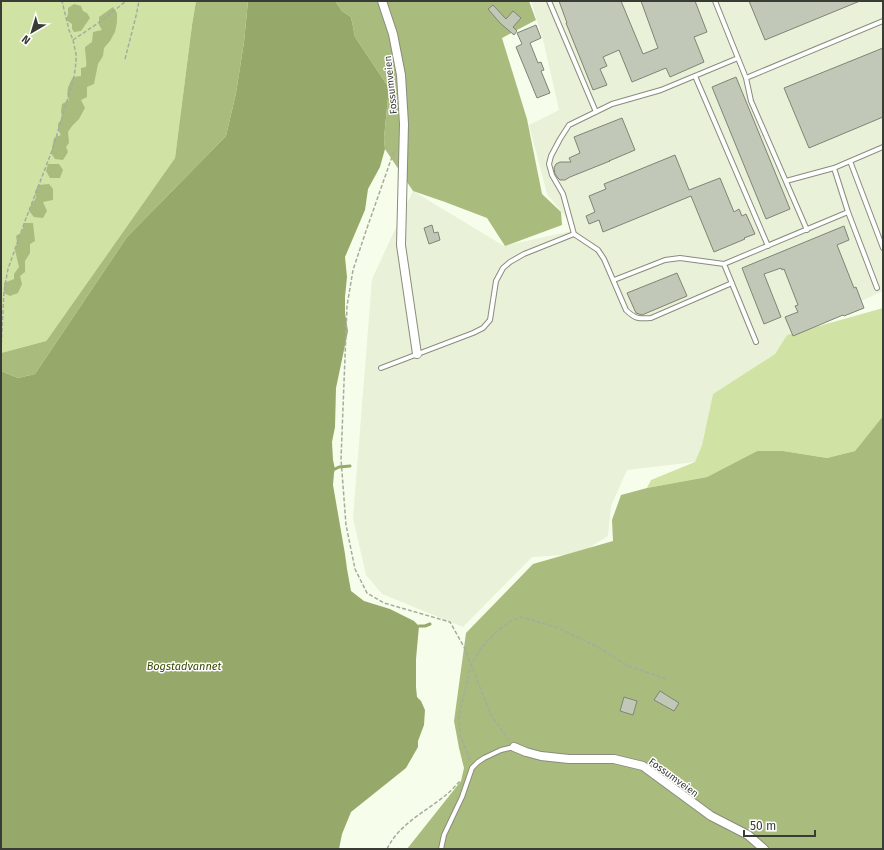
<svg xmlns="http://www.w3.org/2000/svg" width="884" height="850" font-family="'Fira Sans',sans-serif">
<rect width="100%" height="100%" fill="#f7fdeb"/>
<path fill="#e9f1d8" d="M531 1H883V291L787 335 775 354 713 394 702 445 695 462 627 470 611 506 608 536 579 554 532 557 463 627 382 594 366 575 353 518 372 279 413 191 504 246 576 230 547 194 529 125 559 110 544 44Z"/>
<path fill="#d0e3a4" d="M1 1H196L192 25 175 158 47 340 46 341 1 353Z
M883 308V416L855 451 827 458 783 451H757L707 477 647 488 651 480 695 462 702 445 713 394 775 354 787 335Z"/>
<path fill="#a9bc7d" d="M196 1H248L244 42 236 93 226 136 127 237 35 374 18 378 1 371V353L46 341 47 340 175 158 192 25Z
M335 1H529L536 20 502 38 527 119 542 194 561 212 562 225 505 246 487 218 445 202 413 191 385 149 384 138 389 88 355 37 351 17 342 11Z
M74 4 81 6 83 11 87 13 90 18 81 31 74 32 72 29V24L66 20 68 14V8Z
M113 7 117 13V22L115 32 110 41 104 48 103 56 98 64 94 84 87 87V97L81 100 85 108 79 119 72 126 68 132 69 143 66 147 68 152 63 160 55 159 51 153 54 138 61 135 58 130V124L62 118 61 111 62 104 69 100C65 91 69 85 73 77L81 76V68L86 67C87 61 85 54 85 47L92 42 93 32 102 30 99 25V17Z
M48 164H59L63 170 60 178H50L46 171Z
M49 184 53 189V200L43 202 47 211 43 218 34 217 29 211 31 205 36 198 35 192 38 185Z
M24 223H33L35 241 30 244V253L25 261V272L20 276 22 284 18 293 10 296 4 293V283L14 279V274L19 267 15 250 17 243 16 236 22 232Z
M883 416V849H407L461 781 464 768 459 748 454 721 466 633 533 564 613 541 612 520 621 495 647 488 707 477 757 451H783L827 458 855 451Z"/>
<path fill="#96a96a" d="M248 1H335L342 11 351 17 355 37 389 88 384 138 385 149 380 167 368 189 365 210 345 257 347 277 345 297V313L348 331 336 388 335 427 332 442 333 460 335 469 334 473 333 485 345 554 347 569 351 591 364 601 390 609 414 621 419 626 416 659V687L417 697 421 701 425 710 424 725 418 741V747L406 768 351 812 342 834 339 849H1V371L18 378 35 374 127 237 226 136 236 93 244 42Z"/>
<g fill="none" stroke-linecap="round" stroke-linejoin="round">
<path stroke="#96a96a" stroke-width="3" d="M335 469 339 467 350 466
M419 626H425L430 624"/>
</g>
<path fill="#c2c8b7" stroke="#7f8475" d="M559 1H621L643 54 658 48 641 1H695L707 32 694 37 704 62 670 77 666 68 632 82 619 50 603 57 607 66 600 69 607 85 593 90 566 23H567Z
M749 1H860L765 40Z
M493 5 506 19 513 11 521 18 513 27 517 31 514 35 500 23 488 9Z
M536 25 541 38 530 43 538 63 541 62 544 70 541 71 550 93 537 98 516 47 522 44 517 33Z
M883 48V117L809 148 784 88Z
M736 77 790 209 766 219 712 87Z
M622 118 635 150 609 161H610L570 177 565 180H560L558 178 555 174 554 168 556 164 560 162H571L569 158 580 153 574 137Z
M675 155 689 190 720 178 734 212 739 209 742 216 746 214 755 234 744 238 745 239 714 252 691 196 603 232 599 220 589 224 586 216 595 212 589 196 606 189 604 184Z
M432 225 434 233 438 232 440 240 429 244 424 228Z
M844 226 849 240 837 245 854 288 856 287 864 308 844 316 843 315 793 336 785 317 798 312 795 306 798 305 784 269 782 270 781 268 764 274 781 317 764 324 742 268Z
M677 273 687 296 642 315 636 313 627 293Z
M660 691 679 703 674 711 654 700Z
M624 697 637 701 633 715 620 711Z"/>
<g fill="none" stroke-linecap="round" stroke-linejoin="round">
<defs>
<path id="lane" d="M549 1 596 112
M715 1 746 78 751 101 807 230
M695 76 768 246
M746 78 883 21
M850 161 883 248
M834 168 848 212 877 288
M786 181 834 168 883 147
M724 264 756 342
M614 280 665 260 680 258 724 264 848 212
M732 283 651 318C639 319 635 319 626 310L604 259 598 250 574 234 563 194 552 175 549 164 551 156 560 139 569 125 612 104 661 90 738 58
M381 368 473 333 483 328 490 320 496 281 503 268 510 262 524 254 574 234
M441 849 444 835 462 797 472 768 478 762 484 758 501 750 514 747"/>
<path id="street" d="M382 1 393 34 401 75 404 124 401 245 417 354
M514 747 526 752 541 756 569 759H614L643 766 711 816 748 835 764 849"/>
</defs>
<use href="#lane" stroke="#888d7d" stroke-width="6"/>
<use href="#street" stroke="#888d7d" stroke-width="10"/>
<path stroke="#a7ab9e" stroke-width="1.5" stroke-dasharray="4 2" stroke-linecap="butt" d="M73 40 104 19 126 1
M125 59 136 16 139 1
M394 151 366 231 353 270 347 306 341 459 346 525 355 569 367 593 384 603 450 622 464 647 491 715 509 740
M1 350 4 291 8 269 25 221 45 169 53 148 74 77 76 62V54L73 40 69 30 62 1
M470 760 460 735 459 716 471 665 481 648 498 630 513 620 522 617 558 628 596 646 628 666 667 679
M387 849C399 824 425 812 446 795 451 791 456 785 461 780"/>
<use href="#lane" stroke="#fff" stroke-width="4"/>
<use href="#street" stroke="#fff" stroke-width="8"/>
</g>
<g text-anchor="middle" stroke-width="3" stroke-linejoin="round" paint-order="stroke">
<g font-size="10" fill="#393b35" stroke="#fff">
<text transform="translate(390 85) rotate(-96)" y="4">Fossumveien</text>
<text transform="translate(674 777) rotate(36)" y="4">Fossumveien</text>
</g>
<g font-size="11" font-style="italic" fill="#3a4900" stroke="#fff">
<text x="184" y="670">Bogstadvannet</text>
</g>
</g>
<rect width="884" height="850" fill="none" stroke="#393b35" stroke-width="4"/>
<g transform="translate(32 32) rotate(218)" stroke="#ffffff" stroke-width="3" paint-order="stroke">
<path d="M0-3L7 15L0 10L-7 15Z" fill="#393b35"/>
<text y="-6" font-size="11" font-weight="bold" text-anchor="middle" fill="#393b35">N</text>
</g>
<path d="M744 830v6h71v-6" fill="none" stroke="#393b35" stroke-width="2"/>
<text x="750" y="830" font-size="12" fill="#393b35" stroke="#ffffff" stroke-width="3" paint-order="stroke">50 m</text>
</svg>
